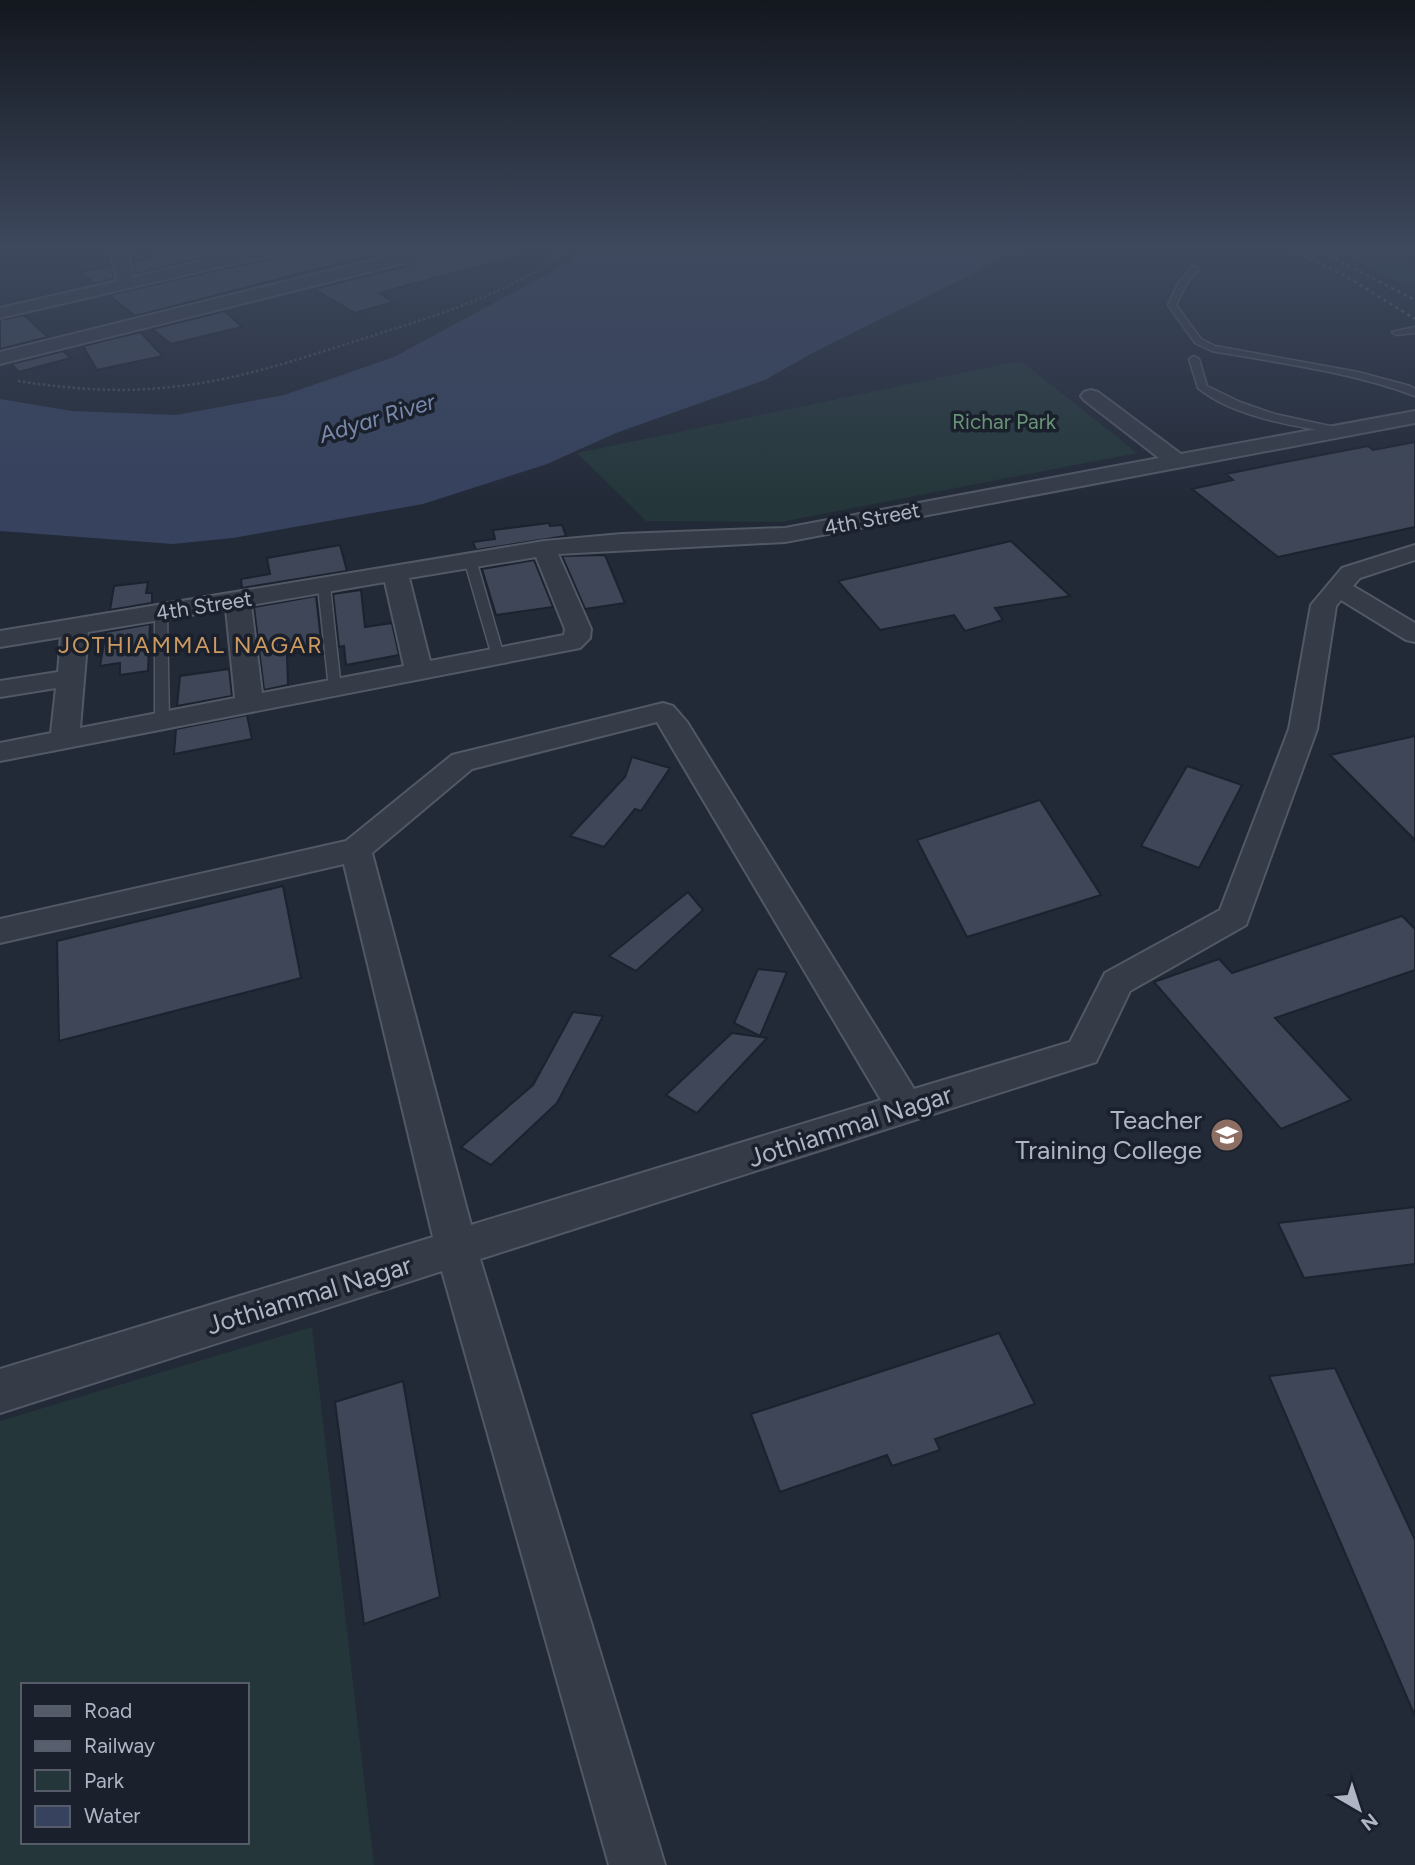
<svg xmlns="http://www.w3.org/2000/svg" width="1415" height="1865" font-family="Figtree,sans-serif">
<rect width="100%" height="100%" fill="#222937"/>
<path fill="#243639" fill-rule="evenodd" d="M1328 246H1386L1415 270V290Z
M1021 361 1137 453 781 522 646 521 577 453Z
M312 1327 374 1865H0V1421ZM23 1685H247V1842H23Z"/>
<path fill="#36425e" d="M584 246H1017L978 271 816 351 765 380 616 433 547 464 423 504 233 538 173 544 0 531V399L72 411 176 415 284 395 394 357 570 262Z"/>
<path fill="#3e4657" stroke="#1c222e" stroke-width="2" d="M149 246H254L135 274 132 262 157 257Z
M299 246H407L135 316 109 295 289 254Z
M438 246H517L518 256 379 293 393 302 355 313 314 289 410 265Z
M111 266 114 279 95 284 80 272Z
M225 311 242 327 171 344 152 329Z
M24 315 48 337 0 349V320Z
M140 332 163 356 97 370 83 346Z
M63 351 71 358 19 372 11 364Z
M1415 442V527L1278 557 1192 489 1233 480 1226 474 1285 462 1368 446 1373 450Z
M549 523 550 526 562 525 566 536 476 550 473 542 495 539 493 530Z
M1011 541 1070 596 995 608 1003 620 965 631 954 615 880 630 838 581Z
M340 545 347 571 242 588 241 579 270 574 267 558Z
M605 555 625 603 585 609 562 556Z
M534 560 553 607 496 615 482 569Z
M148 582 146 593H152V603L110 610 114 586Z
M361 590 365 627 392 623 399 655 346 665 344 646 339 647 333 594Z
M316 596 322 649 287 654 288 685 264 690 254 607Z
M150 624 148 671 120 675V663L100 666 106 632Z
M229 669 232 696 177 706 180 676Z
M247 715 252 739 174 754 176 729Z
M1415 736V840L1330 755Z
M632 757 670 768 641 811 635 809 604 847 570 836 625 777Z
M1187 766 1242 785 1199 868 1141 846Z
M1040 800 1101 895 967 937 917 840Z
M283 886 301 978 59 1041 57 941Z
M688 892 703 910 636 971 609 956Z
M1402 916 1415 929V970L1275 1018 1351 1100 1281 1129 1154 982 1219 959 1232 973Z
M758 969 787 972 760 1036 734 1023Z
M573 1012 603 1016 557 1103 491 1165 461 1147 533 1085Z
M732 1033 767 1038 697 1113 666 1095Z
M1415 1207V1264L1304 1278 1278 1223Z
M999 1333 1035 1404 935 1439 940 1450 892 1466 887 1455 780 1492 751 1414Z
M1335 1368 1415 1540V1716L1269 1376Z
M403 1381 440 1597 364 1624 335 1402Z"/>
<g fill="none" stroke-linecap="round" stroke-linejoin="round">
<defs>
<path id="lane" d="M1193 266 1200 268 1187 283 1176 305 1201 339 1215 346 1358 372 1410 386 1415 389V396C1351 372 1280 363 1212 351L1195 343 1168 305 1179 282Z
M1415 327V333L1396 335 1392 332Z
M1194 356 1199 359 1207 386 1240 402 1275 414 1348 430 1343 433C1299 428 1233 417 1198 388L1189 359Z
M471 560 477 563 504 656 502 659H494L492 656 465 563Z
M324 582 330 586 341 689 335 693 329 689 318 586Z
M161 609 167 613 169 722 162 726 155 722V613Z"/>
<path id="street" d="M110 246H126L133 277 266 246H296L288 251 0 318V308L117 281Z
M414 246H435L409 262 0 364V352L397 254Z
M1091 390 1098 392 1181 454 1415 411V423L785 542 558 554 591 629 590 638 580 648 0 761V743L51 733 56 688 0 697V681L58 672 61 637 0 647V631L544 541 622 534 785 528 1159 458 1084 400 1081 396 1084 392ZM536 557 565 629 564 635 430 661 409 578ZM385 582 404 666 262 693 251 605ZM226 609 235 698 80 728 88 632Z
M1415 545V560L1360 578 1353 586 1415 623V642L1406 640 1341 600 1336 606 1317 729 1246 925 1130 991 1096 1062 480 1259 665 1865H609L442 1271 0 1413V1369L433 1237 344 864 0 943V919L346 841 452 755 663 703 673 706 687 722 914 1089 1070 1042 1105 973 1220 910 1289 729 1311 605 1342 568ZM657 722 881 1100 471 1225 372 853 472 769Z"/>
<path id="primary" d="M1401 246H1415V256Z"/>
</defs>
<use href="#lane" stroke="#525865" stroke-width="3"/>
<use href="#street" stroke="#525865" stroke-width="4"/>
<use href="#primary" stroke="#3e4451" stroke-width="4"/>
<path stroke="#415155" stroke-width="2.5" stroke-dasharray="2.5 2.5" stroke-linecap="butt" d="M18 381C69 389 120 393 171 387 234 381 296 360 356 341 430 317 511 295 573 246"/>
<use href="#lane" fill="#353b47" fill-rule="evenodd"/>
<use href="#street" fill="#353b47" fill-rule="evenodd"/>
<use href="#primary" fill="#535a68" fill-rule="evenodd"/>
<path stroke="#575e6e" stroke-width="2.5" stroke-dasharray="3.5 3.5" stroke-linecap="butt" d="M1285 246 1349 278 1415 319
M1310 246 1415 300"/>
</g>
<linearGradient id="sky" x2="0" y2="1"><stop stop-color="#13171e"/><stop offset="0.49" stop-color="#3e495e"/><stop offset="1" stop-color="#3e495e" stop-opacity="0"/></linearGradient>
<rect width="1415" height="507" fill="url(#sky)"/>
<defs>
<symbol id="university-disc" viewBox="-11 -11 22 22"><circle r="9.5" fill="#8d6e63" stroke="#1a202c"/><path d="M0-5L7-2L0 1L-7-2ZM-4 1L0 2.5L4 1V4Q0 6-4 4Z" fill="#fff"/></symbol>
</defs>
<g fill-rule="evenodd">
<use href="#university-disc" x="1208" y="1116" width="38" height="38"/>
</g>
<g text-anchor="middle" stroke-width="7" stroke-linejoin="round" paint-order="stroke">
<g font-size="21" fill="#689376" stroke="#1a202c">
<text x="1004" y="429">Richar Park</text>
</g>
<g font-size="21" fill="#afb5c4" stroke="#1a202c">
<text transform="translate(872 519) rotate(-11)" y="7">4th Street</text>
<text transform="translate(204 606) rotate(-9)" y="7">4th Street</text>
</g>
<g font-size="23" font-style="italic" fill="#7989ab" stroke="#1a202c">
<text transform="translate(377 418) rotate(-17)" y="8">Adyar River</text>
</g>
<g font-size="23" letter-spacing="2" fill="#cd9b61" stroke="#1a202c">
<text x="191" y="653">JOTHIAMMAL NAGAR</text>
</g>
<g font-size="26" fill="#afb5c4" stroke="#1a202c" text-anchor="end">
<text x="1202" y="1129">Teacher<tspan x="1202" dy="30">Training College</tspan></text>
</g>
<g font-size="26" fill="#afb5c4" stroke="#1a202c">
<text transform="translate(850 1126) rotate(-18)" y="9">Jothiammal Nagar</text>
<text transform="translate(309 1295) rotate(-17)" y="9">Jothiammal Nagar</text>
</g>
</g>
<rect x="21" y="1683" width="228" height="161" fill="#1a202c" stroke="#565c69" stroke-width="2"/>
<rect x="35" y="1706" width="35" height="10" fill="#535a68" stroke="#565c69" stroke-width="2"/>
<text x="84" y="1718" font-size="21" fill="#afb5c4">Road</text>
<rect x="35" y="1741" width="35" height="10" fill="#575e6e" stroke="#565c69" stroke-width="2"/>
<text x="84" y="1753" font-size="21" fill="#afb5c4">Railway</text>
<rect x="35" y="1770" width="35" height="21" fill="#243639" stroke="#565c69" stroke-width="2"/>
<text x="84" y="1788" font-size="21" fill="#afb5c4">Park</text>
<rect x="35" y="1806" width="35" height="21" fill="#36425e" stroke="#565c69" stroke-width="2"/>
<text x="84" y="1823" font-size="21" fill="#afb5c4">Water</text>
<g transform="translate(1359 1809) rotate(141)" stroke="#1a202c" stroke-width="5" paint-order="stroke">
<path d="M0-5L12 26L0 18L-12 26Z" fill="#afb5c4"/>
<text y="-10" font-size="19" font-weight="bold" text-anchor="middle" fill="#afb5c4">N</text>
</g>
</svg>
